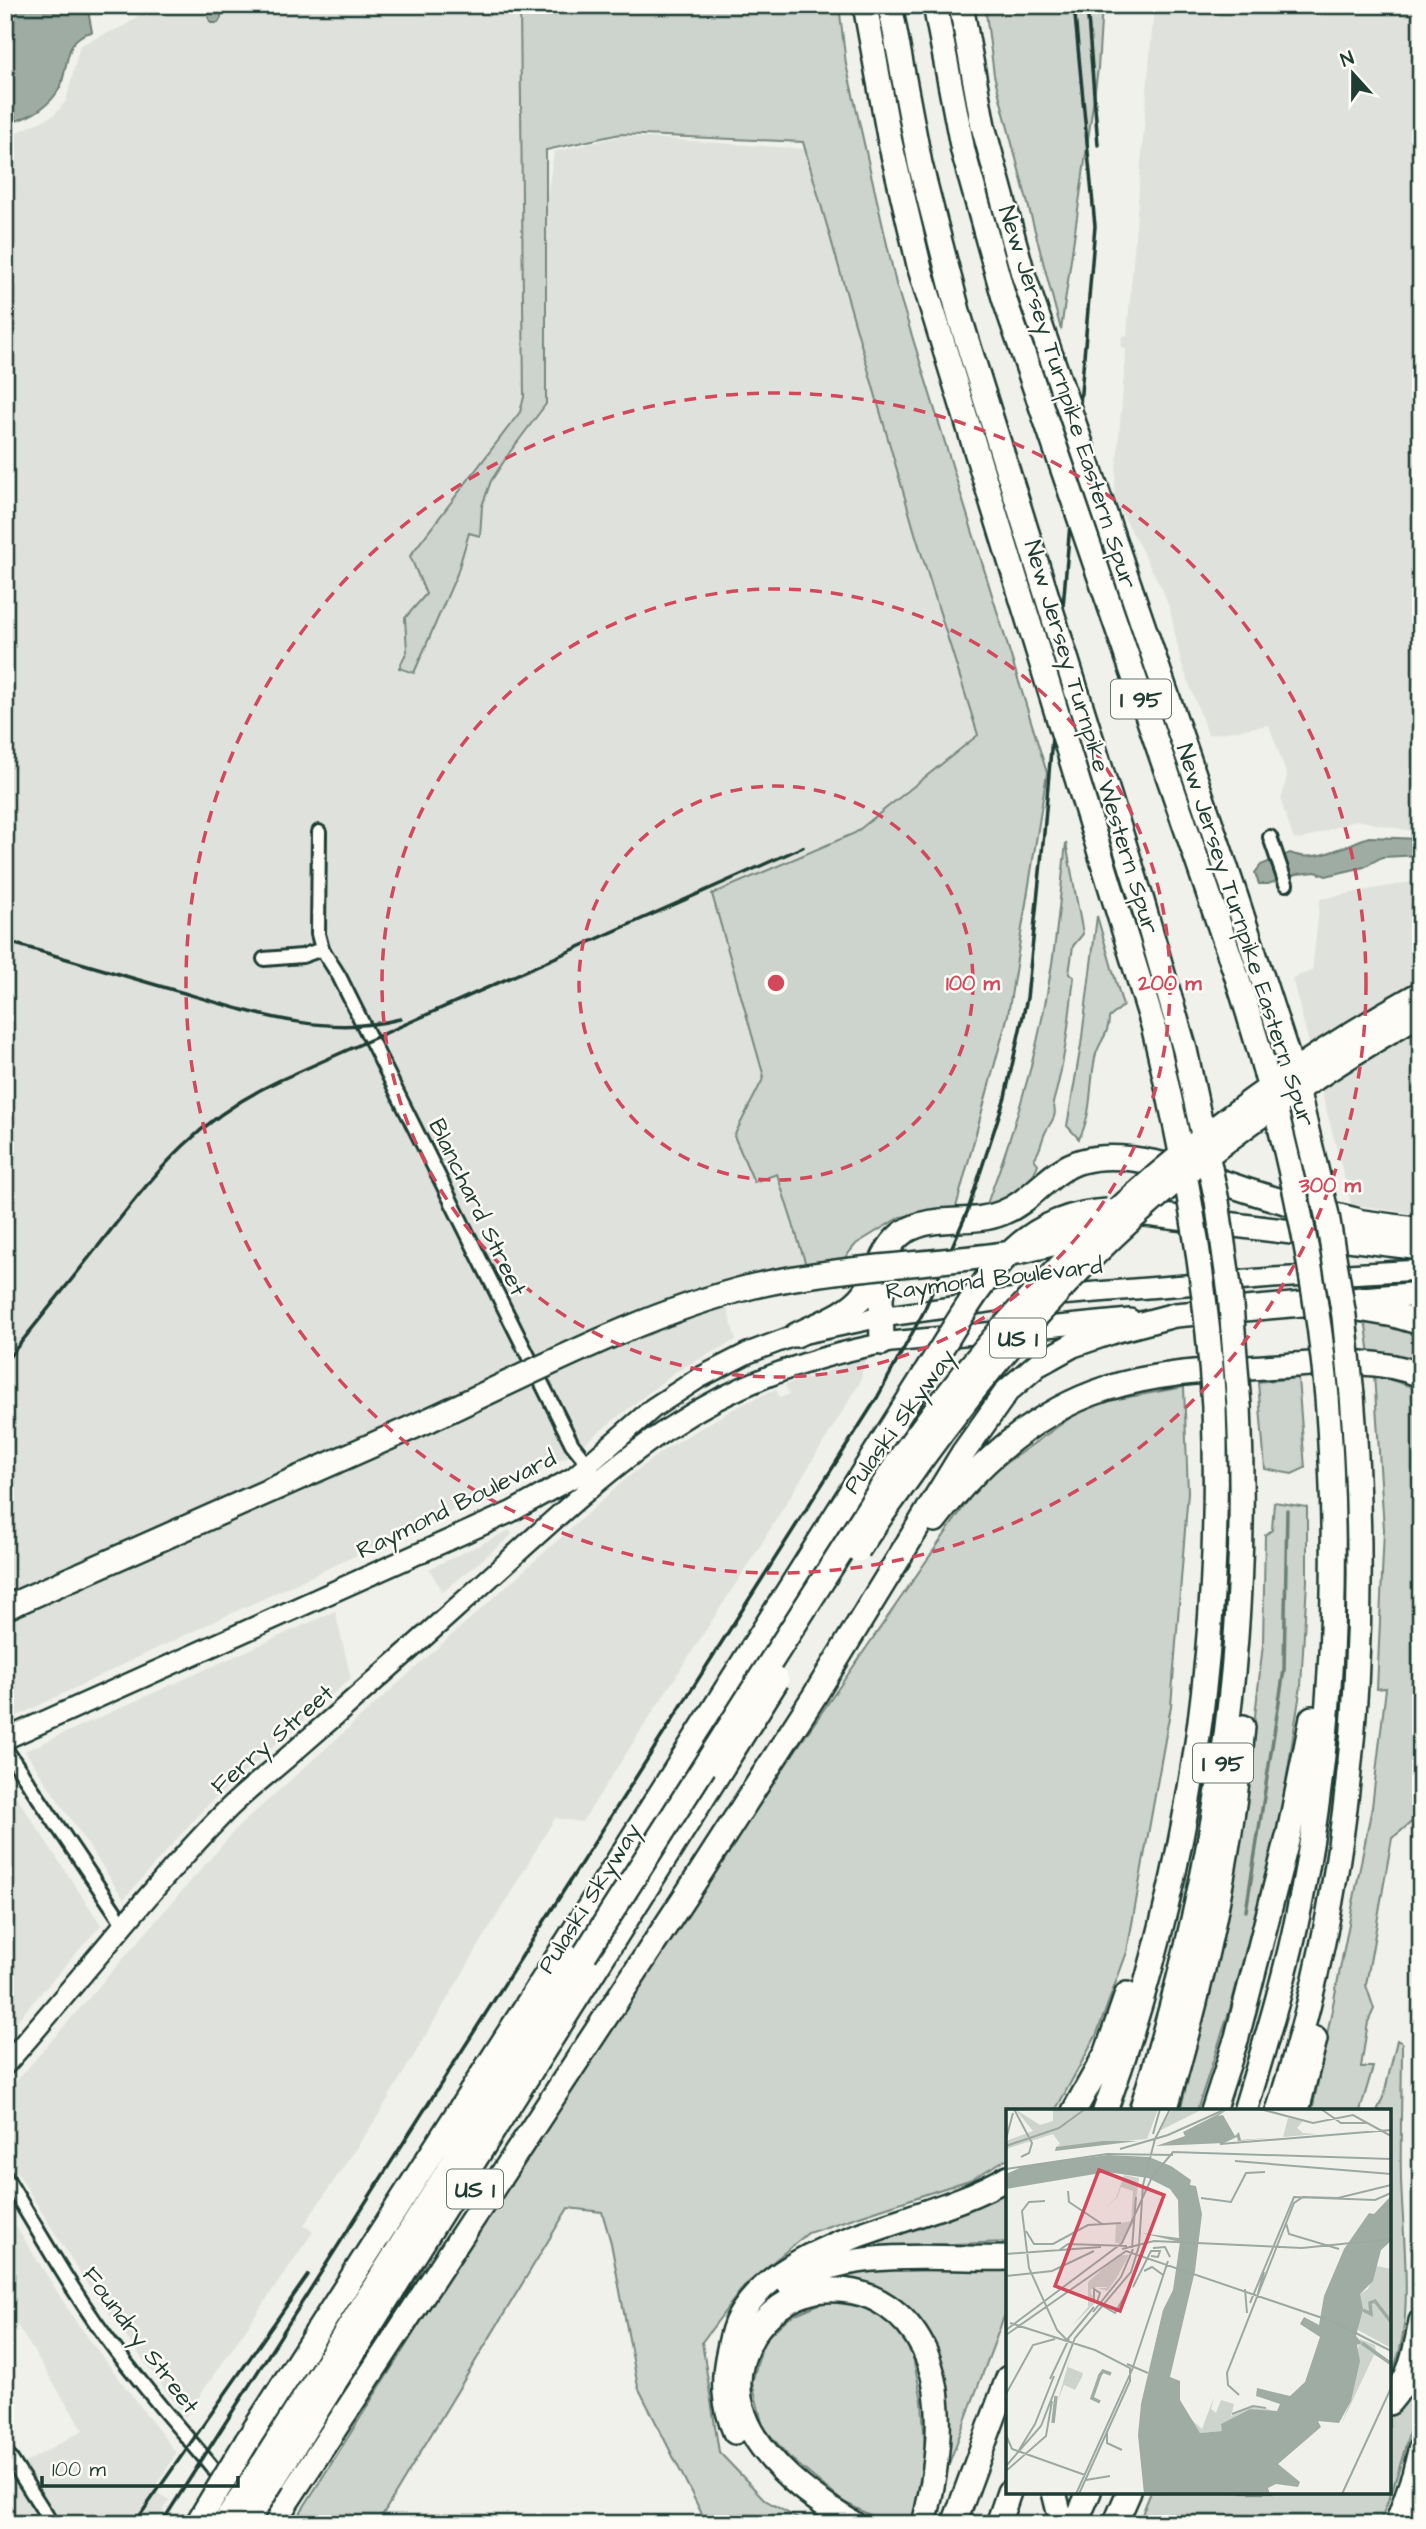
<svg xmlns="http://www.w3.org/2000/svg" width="1426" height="2529" font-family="'Architects Daughter',sans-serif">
<rect width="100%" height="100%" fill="#f0f1eb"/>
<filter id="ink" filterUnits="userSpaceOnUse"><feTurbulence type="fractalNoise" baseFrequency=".0143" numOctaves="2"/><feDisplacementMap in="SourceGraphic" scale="14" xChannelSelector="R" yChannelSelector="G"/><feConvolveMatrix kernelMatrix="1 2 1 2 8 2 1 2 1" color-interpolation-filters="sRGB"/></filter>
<g filter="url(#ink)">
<path fill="#dfe2dc" d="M154 5H208V17L211 23H218L221 18V5H520L546 203 554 152 621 136 808 149 915 533 978 735 855 833 712 894 764 1077 734 1136 777 1173 807 1268 721 1286 736 1340 675 1372 567 1457 149 1652 5 1722V138L54 115 66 101 80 45 124 26Z
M1154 5H1421V833L1356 820 1300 840 1293 838 1281 801 1287 776 1269 725 1208 735 1181 662 1170 610 1163 591 1114 498 1126 349 1121 347 1122 336 1127 335Z
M1421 880V1195L1408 1213 1351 1204 1292 978 1312 971 1320 899Z
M865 1359 860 1383 757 1551 582 1822 555 1818 376 2119 304 2225 313 2232 185 2417 85 2281 8 2158 5 2152V2094L237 1828 628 1477 665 1449 735 1408 776 1389 780 1398 789 1394 785 1385Z
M510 1530 512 1535 443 1592 429 1569Z
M335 1611 351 1678 205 1807 124 1899 25 1751Z
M5 1779 101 1925 5 2034Z
M5 2209 77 2323 176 2453 154 2490 170 2500 155 2524H5V2474L83 2430 5 2306Z"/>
<path fill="#cdd3cd" stroke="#768880" stroke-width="2" d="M520 5H839L846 64 896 284 1047 773 1008 1015 955 1211 900 1217 856 1244 839 1265 807 1268 777 1174 754 1182 734 1136 764 1077 712 894 855 833 978 735 915 533 803 142 620 134 546 150V404L510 452 491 481 482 506 480 536 469 533 457 574 414 673 399 668 407 651 405 618 426 594 410 556 520 412 524 397Z
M985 5H1102L1098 69 1061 330 994 75Z
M1066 843 1083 934 1073 946 1069 974 1074 977C1069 1020 1065 1062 1053 1103 1058 1115 1052 1121 1046 1131 1041 1141 1041 1150 1034 1159L1038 1164C1031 1186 1008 1200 988 1209V1201C1016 1126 1039 1049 1051 970 1058 928 1061 885 1066 843Z
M1097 916 1123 1006 1109 1018C1109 1036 1098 1042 1095 1058 1089 1087 1093 1112 1079 1139L1067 1126 1081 1045Z
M1365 1318 1421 1333V1368L1370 1355Z
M1374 1374 1421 1390V1816C1410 1821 1403 1831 1392 1838L1366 1985 1374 2009 1368 2022 1361 2067H1373L1360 2111H1312L1372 1807 1386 1688 1377 1689 1384 1529Z
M1298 1378 1305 1468 1292 1474 1265 1469 1258 1382Z
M1184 1387 1188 1492 1171 1706 1127 1952 1096 2036 1055 2111H1008V2158L972 2179 808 2233 744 2286 702 2342 719 2452 765 2500 807 2524H707L638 2387 611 2243 602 2212 568 2208 377 2524H293L513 2176 797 1748 983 1479 1090 1404Z
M1274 1502 1307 1507V1581L1301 1686 1279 1827 1230 2009 1197 2110 1180 2111 1221 1948 1241 1842 1263 1644 1265 1535 1272 1530Z
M1397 2040 1402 2043C1402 2089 1400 2134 1401 2179 1402 2230 1417 2335 1389 2376V2111H1377L1384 2095Z
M1008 2184V2242L849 2248Z
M888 2268H1008V2306L938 2493V2365L922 2324 888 2294 800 2283 845 2271Z
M826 2301 863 2307 891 2321 911 2348 922 2400 925 2450 916 2513 910 2524H887L842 2501 789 2457 763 2427 752 2382 764 2340 789 2317Z
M1419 2383C1411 2434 1399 2476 1379 2524H1138L1151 2492H1389V2416Z"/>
<path fill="#9faca4" stroke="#6c8077" stroke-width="2" d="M5 5H87L92 32C60 37 71 74 56 94 43 112 25 118 5 125Z
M208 5H221V18L218 23H211L208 17Z
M1369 837 1421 839V855L1382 857 1364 867 1326 876 1316 872 1297 874 1268 884H1259L1255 873 1261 865 1290 853C1316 864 1343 846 1369 837Z"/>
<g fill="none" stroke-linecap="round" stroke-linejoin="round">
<path stroke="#6c8077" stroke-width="3.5" d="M1246 1911 1284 1670 1287 1510"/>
<defs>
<path id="street" d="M319 832 318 934 322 949 339 976 572 1444 592 1469
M1270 837 1286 884
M264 959 302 956 322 949
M5 1748 124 1925
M5 2176C41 2235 75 2297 117 2352 134 2373 150 2394 167 2414 193 2445 219 2472 240 2506
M5 2450 52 2524"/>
<path id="primary" d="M5 1739 511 1512 574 1477 653 1408 699 1378 748 1353 796 1335 881 1317 1009 1299 1273 1278 1421 1270
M5 2065C79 1982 146 1893 223 1814 246 1790 274 1770 298 1748 351 1702 403 1656 455 1609 523 1549 594 1478 669 1428 735 1384 813 1356 891 1342L1130 1319"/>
<path id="highway" d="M1122 1211 1421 1248
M1341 1219 1421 1230
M1353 1308 1394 1315 1421 1323
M796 1335C818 1324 849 1314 864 1294 879 1275 883 1246 904 1232 935 1213 970 1226 1002 1213 1033 1201 1049 1170 1082 1161 1136 1146 1216 1182 1268 1197 1297 1206 1327 1213 1356 1220
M882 1343 881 1299 884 1268
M935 1520C979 1462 1035 1412 1105 1389 1161 1371 1221 1370 1279 1366 1327 1363 1375 1357 1421 1375
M5 1608 429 1420
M1074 2111 1107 2052 1127 1994
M1105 2111C1187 1885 1223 1647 1214 1407
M1141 2111C1215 1876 1251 1652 1239 1406
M1165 2111C1203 1985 1231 1858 1243 1727
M1213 2111 1237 2037 1289 1833 1312 1718
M1245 2111C1266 2041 1287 1972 1301 1900 1334 1734 1340 1566 1327 1397
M1278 2111C1354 1880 1371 1636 1352 1395
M1297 2111 1315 2039
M789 2284C855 2246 935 2260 1008 2258
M1389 2403C1411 2378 1415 2353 1421 2321
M735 2432C723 2404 722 2379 729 2349 731 2339 733 2328 738 2319 785 2234 930 2225 1008 2177
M247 2441 550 1969 937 1355
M262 2465 585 1954
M273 2480 723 1766
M1054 2492 1062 2524
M272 2524 688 1892 815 1695 963 1453 1007 1391 1037 1365 1073 1345 1114 1331 1175 1315 1421 1294
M854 2524C792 2487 704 2418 753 2336 766 2313 791 2296 816 2291 841 2287 867 2292 887 2306 956 2353 941 2455 924 2524
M954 2524 1008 2378
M998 2524 1009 2492
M1075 2524 1089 2492
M1115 2524 1129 2492
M1397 2524 1414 2475 1421 2447"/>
</defs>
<use href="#street" stroke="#1f3d34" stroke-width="18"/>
<use href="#primary" stroke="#1f3d34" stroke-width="24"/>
<use href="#highway" stroke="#1f3d34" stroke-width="28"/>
<use href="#street" stroke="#fdfcf7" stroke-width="12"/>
<use href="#primary" stroke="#fdfcf7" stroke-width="19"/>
<use href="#highway" stroke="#fdfcf7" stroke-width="23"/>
<path stroke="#1f3d34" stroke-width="3.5" d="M1087 5 1098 145
M5 941C60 957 115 973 170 989 244 1010 321 1039 400 1019
M5 1362C37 1323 68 1284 99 1245 156 1173 192 1122 278 1081L803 847
M134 2524 308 2275
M161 2524 877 1398 923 1313 968 1210 1005 1097 1027 998 1044 833 1095 226 1074 5"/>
<defs>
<path id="highway-bridge" d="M865 5 890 142 920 269 1153 1025C1184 1154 1206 1274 1214 1407
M890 5 920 164 959 315 1142 901 1185 1050 1217 1201 1230 1293 1239 1406
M935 5 963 151 1004 298 1234 968C1280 1109 1314 1250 1327 1397
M961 5 983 126 1023 274 1237 900 1294 1076 1327 1215 1344 1316 1352 1395
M937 1355C980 1287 1016 1215 1107 1211
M429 1420C534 1372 641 1314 754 1286 841 1266 931 1265 1018 1252L1052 1244 1091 1227
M858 1550C877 1520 899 1492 919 1463 972 1390 1029 1320 1093 1256 1189 1160 1303 1081 1421 1013
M723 1766 777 1680
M585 1954 903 1454C1041 1260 1213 1108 1421 993
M197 2524 247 2441
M224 2524 262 2465
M246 2524 273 2480"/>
</defs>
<use href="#highway-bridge" stroke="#1f3d34" stroke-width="28" stroke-linecap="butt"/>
<use href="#highway-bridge" stroke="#fdfcf7" stroke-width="23"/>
</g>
</g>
<g fill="none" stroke="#d1495b" stroke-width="3.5" stroke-dasharray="12 9">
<circle cx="776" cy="983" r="197"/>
<circle cx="776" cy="983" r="394"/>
<circle cx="776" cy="983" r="590"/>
</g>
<g text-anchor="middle" stroke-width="5" stroke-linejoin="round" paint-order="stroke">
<g fill="#fdfcf7" stroke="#62766e" stroke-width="2">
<rect x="1111" y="679.5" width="60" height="39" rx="5"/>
<rect x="990" y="1318.5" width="56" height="39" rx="5"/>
<rect x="1193" y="1743.5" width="60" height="39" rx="5"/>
<rect x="447" y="2169.5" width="56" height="39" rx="5"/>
</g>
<g font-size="23" font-weight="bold" fill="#1f3d34">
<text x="1141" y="707">I 95</text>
<text x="1018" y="1346">US 1</text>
<text x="1223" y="1771">I 95</text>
<text x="475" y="2197">US 1</text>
</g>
<g font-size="24" fill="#1f3d34" stroke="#fdfcf7">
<text transform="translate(1068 397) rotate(72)" y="8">New Jersey Turnpike Eastern Spur</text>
<text transform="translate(1092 737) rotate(73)" y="8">New Jersey Turnpike Western Spur</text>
<text transform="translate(1246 935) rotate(72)" y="8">New Jersey Turnpike Eastern Spur</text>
<text transform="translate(478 1207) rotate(64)" y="8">Blanchard Street</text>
<text transform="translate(994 1278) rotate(-7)" y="8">Raymond Boulevard</text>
<text transform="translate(899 1421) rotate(-54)" y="8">Pulaski Skyway</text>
<text transform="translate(456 1504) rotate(-26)" y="8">Raymond Boulevard</text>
<text transform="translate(272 1739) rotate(-41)" y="8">Ferry Street</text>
<text transform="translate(589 1898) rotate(-58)" y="8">Pulaski Skyway</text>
<text transform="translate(141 2340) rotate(53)" y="8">Foundry Street</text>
</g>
</g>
<g transform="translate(1006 2109)">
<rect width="385" height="385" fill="#f0f1eb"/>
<path d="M9 0 34 16 47 12V0H152L141 30 50 38 54 35 47 25 0 40V32L27 22ZM166 0H197L153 22ZM282 9 297 12 291 19 297 24 311 25 277 28ZM118 66 133 69 127 115 115 134H109L110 115 125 112 127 82 115 78 111 89 99 99 110 89ZM112 146H123L110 170 101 182 92 179H100L101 178H91L84 181 89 194 66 217 82 198V173ZM371 157 385 160V239L352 221 354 185 362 180ZM354 230 369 236 370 243 384 254 368 246 335 316 346 288 343 285ZM66 242 62 258 77 264 76 268 69 281 58 276 51 294ZM208 288 205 300 210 304 215 291 228 295 225 307 248 297 253 299 262 300 269 303 244 300 215 315 217 322 194 324 189 319 186 311 196 320Z" fill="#cdd3cd"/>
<path d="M222 0 212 7 217 6 229 27 233 23 235 31 263 29 232 32 231 28 218 34 150 37 179 27 177 23ZM97 32H132L49 42 50 38ZM102 46 143 48 165 57 185 71 184 76 190 77 196 105 189 162 164 268 174 272V291L194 324 216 322 215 315 244 300 271 302 274 295 250 287 251 279 284 287 299 273 314 228 294 215 298 208 313 216 318 187 338 140 363 104 368 105 385 87V132L375 141 367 172 354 185 357 200 350 227 356 234 351 236 354 252 345 292 333 314 312 312 315 318 272 355 294 373 292 378 270 375 262 379 264 385H138L132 326 135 295 157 201 167 181 174 133 135 124 173 129 172 91 164 80 142 69 101 63 0 80V65L18 57Z" fill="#9faca4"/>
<path fill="none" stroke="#9faca4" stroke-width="3.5" d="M357 201 365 205 364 194 369 192 385 213M356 234 384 254M94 293 86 289 94 266 97 262 105 265M47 314 50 287"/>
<path fill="none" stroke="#9ca9a2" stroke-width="2" d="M8 0 26 34 23 44 15 48M254 0 307 14 347 6 385 27M315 0 335 14H362M147 25 154 0M0 30 7 4M214 35 385 21M0 37 53 19 79 0M114 40 162 26 220 0M229 52 385 65M0 60 101 45 167 46M62 82 63 93 96 115M195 89 225 93 240 64 259 63M39 92 23 93 16 102 23 159 51 221 61 231M280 114 283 125 333 140M20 122 28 135H47L82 116 115 114M126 139 130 88M147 139 159 138 164 148M116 140 148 132 296 139 385 130M52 142 62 135 121 137M0 145 95 138M138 162 146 158 157 166M0 167 46 162 88 142M127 178 145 142H154L152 148 145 147M239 180 241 204M252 184 258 163M91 193 94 184 88 180V192L109 204 124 178M244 194 288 88 369 91 385 84M87 203 115 168 127 140M4 214 89 241 124 259V272L73 385M0 221 116 134 146 68 167 43 385 50M0 226 120 142 328 213 385 242M60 232 88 198M121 255 142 264M44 270 63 230M0 285 27 236 49 230M233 286 222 276 221 264 288 94 297 88 332 89 385 76M226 305 247 297 260 299M101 322V334L116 341M0 326 6 340 79 366M13 341 29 315 48 267M0 357 35 317 69 229 125 163 133 137 137 76 149 30 164 0M0 362 40 327 46 292M80 371 104 367M70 385 126 261 162 152M336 385 385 279"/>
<path fill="#d1495b" fill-opacity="0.15" stroke="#d1495b" stroke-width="3.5" d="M93 61 158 86 114 202 49 177Z"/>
<rect width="385" height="385" fill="none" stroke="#1f3d34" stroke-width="3.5"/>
</g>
<circle cx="776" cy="983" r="10" fill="#d1495b" stroke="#fdfcf7" stroke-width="3.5"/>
<g font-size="21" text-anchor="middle" font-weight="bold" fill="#d1495b" stroke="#fdfcf7" stroke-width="5" stroke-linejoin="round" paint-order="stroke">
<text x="973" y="990">100 m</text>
<text x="1170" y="990">200 m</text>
<text x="1330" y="1192">300 m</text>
</g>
<rect width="1426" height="2529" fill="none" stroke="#fdfcf7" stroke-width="28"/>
<rect x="14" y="14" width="1398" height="2501" fill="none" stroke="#1f3d34" stroke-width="2.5" filter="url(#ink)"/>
<g transform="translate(1353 74) rotate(339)" stroke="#fdfcf7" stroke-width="5" paint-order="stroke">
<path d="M0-5L12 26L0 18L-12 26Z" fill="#1f3d34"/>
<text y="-10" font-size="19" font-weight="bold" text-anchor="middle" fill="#1f3d34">N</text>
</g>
<path d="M42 2476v10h196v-10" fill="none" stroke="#1f3d34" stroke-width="3.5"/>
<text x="52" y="2476" font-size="21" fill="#1f3d34" stroke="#fdfcf7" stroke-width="5" paint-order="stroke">100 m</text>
</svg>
